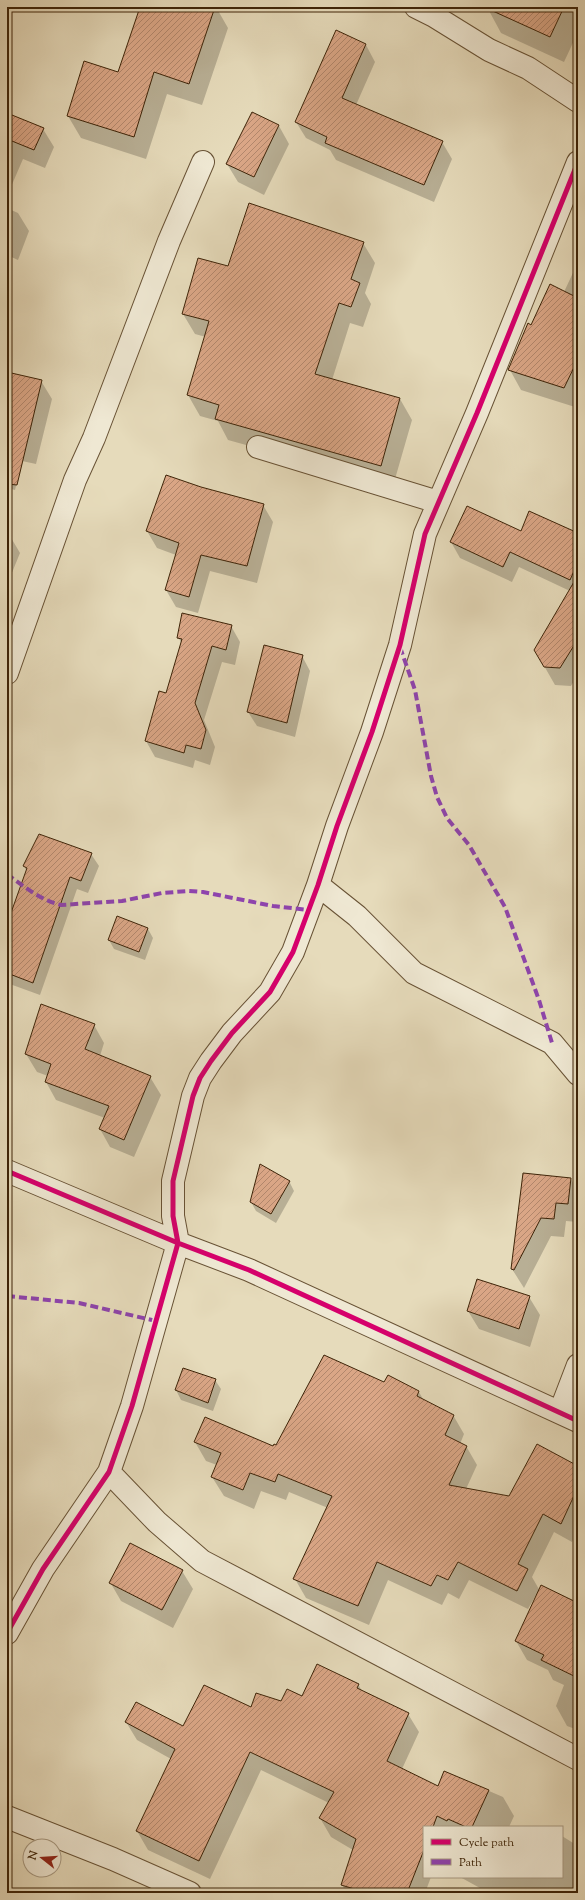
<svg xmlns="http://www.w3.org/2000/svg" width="585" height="1900" font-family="'Sorts Mill Goudy',serif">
<defs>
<pattern id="building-hatch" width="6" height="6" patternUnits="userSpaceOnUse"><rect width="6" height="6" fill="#daa686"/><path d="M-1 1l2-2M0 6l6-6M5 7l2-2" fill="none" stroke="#b2876c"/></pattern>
</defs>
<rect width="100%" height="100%" fill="#e6dbbb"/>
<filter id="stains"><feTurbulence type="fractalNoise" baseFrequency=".005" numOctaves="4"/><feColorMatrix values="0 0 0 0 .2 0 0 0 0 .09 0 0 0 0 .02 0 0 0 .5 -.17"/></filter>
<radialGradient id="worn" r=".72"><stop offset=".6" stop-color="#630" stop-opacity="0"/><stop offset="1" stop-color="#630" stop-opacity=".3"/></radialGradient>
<path fill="#0003" d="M141 7H216L228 28 202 105 167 94 146 159 81 138 68 116 119 73Z
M487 7H578V32L564 62 501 33Z
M366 45 375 62 356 105 442 142 452 159 434 202 336 160 330 150 306 138 296 122Z
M252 113 279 126 289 144 264 195 238 182 227 164Z
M7 114 43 129 54 147 45 168 23 159 7 196Z
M7 208 18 213 29 231 18 260 7 255Z
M363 243 375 263 365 293 371 304 363 327 350 323 332 380 400 399 412 420 393 486 228 440 218 421 200 416 188 395 206 337 195 334 183 314 228 268Z
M578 262V401L575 407 521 390 510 370 531 326 564 292Z
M7 291 11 298 7 314Z
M7 373 41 381 52 399 36 464 22 461 15 490 7 488Z
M201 488 263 505 273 522 257 583 210 571 198 613 176 607 166 590 176 555 157 548 147 531Z
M467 507 521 532 578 534V674L571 686 555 685 535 650 570 591 519 567 512 582 460 558 451 542Z
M7 535 10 536 20 553 9 580 7 579Z
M231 626 240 642 235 665 222 662 204 720 215 747 210 765 195 760 193 768 155 757 146 741 166 694 182 644 178 637Z
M302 656 310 671 295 737 257 726 248 712Z
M91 854 99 866 88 893 77 889 40 995 7 983V930L27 872 24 866Z
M148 929 153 938 145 960 114 949 109 940Z
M94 1025 104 1043 100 1056 150 1077 161 1095 134 1157 110 1147 100 1129 105 1118 56 1100 46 1082 48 1076 37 1072 26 1054Z
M523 1174 571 1179 578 1192V1222L566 1221 564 1237 551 1236 524 1288 512 1269Z
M289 1181 294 1191 276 1223 256 1211 251 1202Z
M529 1297 540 1315 530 1347 479 1329 468 1311Z
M184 1369 215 1380 221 1389 213 1411 181 1400 176 1390Z
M388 1376 419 1392 424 1401 453 1415 464 1434 460 1444 466 1446 477 1465 466 1489 510 1497 578 1467V1529L572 1542 554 1532 532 1577 540 1591 578 1604V1730L567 1726 556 1706 564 1685 553 1680 548 1670 527 1660 516 1641 537 1596 536 1595 528 1609 469 1580 459 1599 448 1593 442 1605 388 1580 369 1625 306 1598 295 1579 328 1508 289 1492 286 1500 261 1491 254 1509 224 1496 212 1477 217 1465 206 1461 195 1442 273 1448 385 1383Z
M182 1571 193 1589 173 1628 121 1601 110 1582Z
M358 1684 362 1691 408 1714 419 1732 402 1769 438 1787 445 1772 503 1797 514 1816 509 1827H424V1877H431L425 1893H347L342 1885 353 1850 331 1837 320 1818 329 1803 261 1770 210 1879 148 1850 137 1831 171 1759 137 1740 126 1722 184 1728 251 1708Z
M562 1836 578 1846V1893H489L460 1877H562Z"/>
<path fill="url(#building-hatch)" stroke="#3e2408" d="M140 7H215L189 84 154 72 134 137 67 116 84 61 118 72Z
M484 7H564L550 37Z
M336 30 366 44 342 98 443 141 424 185 325 143 327 137 295 122Z
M252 112 279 125 254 177 226 164Z
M7 113 44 128 34 150 7 139Z
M249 203 364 242 351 279 360 283 351 307 339 303 315 374 400 398 381 466 215 419 219 405 187 395 209 321 182 314 198 258 228 266Z
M550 284 578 298V359L564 388 508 370 528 323 531 325Z
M7 372 42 380 17 485 7 484Z
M166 475 201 487 264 504 247 566 201 555 189 597 165 590 179 543 146 531Z
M467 506 521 531 529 511 578 533V562L570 580 510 552 503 567 450 542Z
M578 575V639L560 668 544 667 534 650Z
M182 613 232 625 226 650 212 646 195 703 206 730 201 749 186 745 184 753 145 741 159 691 166 693 182 639 177 638Z
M264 645 303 655 287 723 247 712Z
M39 834 92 853 81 881 70 877 33 983 7 973V924L27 868 23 866Z
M117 916 148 928 139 952 108 940Z
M41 1004 95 1024 85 1049 151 1076 124 1140 99 1129 109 1106 45 1082 51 1064 25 1054Z
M260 1164 290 1181 271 1214 250 1202Z
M523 1173 571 1178 568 1204 556 1203 554 1219 541 1218 514 1270 511 1269Z
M477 1279 530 1296 519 1329 467 1311Z
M324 1355 384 1382 388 1375 419 1391 417 1396 454 1415 445 1435 467 1446 449 1485 509 1496 537 1444 578 1466V1487L561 1524 543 1514 518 1564 528 1569 517 1591 458 1562 448 1580 437 1575 431 1586 377 1562 358 1606 293 1579 332 1496 278 1474 275 1482 250 1473 243 1490 211 1477 221 1453 194 1442 205 1417 273 1446 274 1444 276 1445Z
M183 1368 216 1379 208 1403 175 1390Z
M130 1543 183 1570 162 1610 109 1583Z
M541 1585 578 1603V1678L541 1660 544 1655 515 1641Z
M317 1664 359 1684 357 1688 409 1713 387 1761 438 1786 444 1771 489 1790 472 1827H466L448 1819 447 1821 437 1816 433 1827H424V1850L407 1893H368L341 1885 356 1839 319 1818 334 1792 250 1752 199 1861 136 1831 175 1749 125 1722 136 1702 183 1726 204 1685 251 1707 256 1693 281 1701 287 1689 302 1696Z"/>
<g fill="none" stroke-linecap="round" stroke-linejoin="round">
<defs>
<path id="street" d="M416 7 434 16 489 50 528 68 578 101
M258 447 438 502
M7 673 75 480 94 438 169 241 203 162
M318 885 357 916 414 973 552 1043 578 1074
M7 1171 178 1243 249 1270 578 1421
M560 1412 578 1365
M109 1472 157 1522 202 1561 578 1759
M7 1633 43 1569 109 1472 132 1406 178 1243 173 1216V1181L193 1096 200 1078 211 1061 232 1033 270 992 293 952 318 885 337 826 372 732 400 645 425 534 477 413 578 162
M7 1817 113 1859 190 1893"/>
</defs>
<use href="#street" stroke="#685235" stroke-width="24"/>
<use href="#street" stroke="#efe8d3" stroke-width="22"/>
<path stroke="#8e44ad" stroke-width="4" stroke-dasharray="8 4" stroke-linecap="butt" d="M400 647 415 690 431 776 437 797 447 818 469 845 505 907 539 1000 552 1043
M7 874C23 886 42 901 61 905L122 901 162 893 189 891 203 892 273 906 309 910
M7 1296 79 1303 156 1321"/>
<defs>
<path id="cycleway" d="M7 1171 178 1243 249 1270 578 1421
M7 1633 43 1569 109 1472 132 1406 178 1243 173 1216V1181L193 1096 200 1078 211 1061 232 1033 270 992 293 952 318 885 337 826 372 732 400 645 425 534 477 413 578 162"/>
</defs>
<use href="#cycleway" stroke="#efe8d3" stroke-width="8"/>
<use href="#cycleway" stroke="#d6006c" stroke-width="5"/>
</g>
<rect width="585" height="1900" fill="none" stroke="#e6dbbb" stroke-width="24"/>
<rect x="8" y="8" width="569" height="1884" fill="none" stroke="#3e2408" stroke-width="2"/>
<rect x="12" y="12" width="561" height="1876" fill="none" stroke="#3e2408"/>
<rect x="423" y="1826" width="140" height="52" fill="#efe8d3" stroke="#a89a82"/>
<rect x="431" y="1839" width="20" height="6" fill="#d6006c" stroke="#a89a82"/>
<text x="459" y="1846" font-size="12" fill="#3e2408">Cycle path</text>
<rect x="431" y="1859" width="20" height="6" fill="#8e44ad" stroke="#a89a82"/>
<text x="459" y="1866" font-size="12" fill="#3e2408">Path</text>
<g transform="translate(42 1858) rotate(287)"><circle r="19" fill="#efe8d3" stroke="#a89a82"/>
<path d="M0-3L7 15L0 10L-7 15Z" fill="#8f2418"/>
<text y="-6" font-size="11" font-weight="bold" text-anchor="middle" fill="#3e2408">N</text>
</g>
<rect width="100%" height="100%" filter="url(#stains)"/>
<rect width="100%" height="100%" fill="url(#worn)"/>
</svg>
